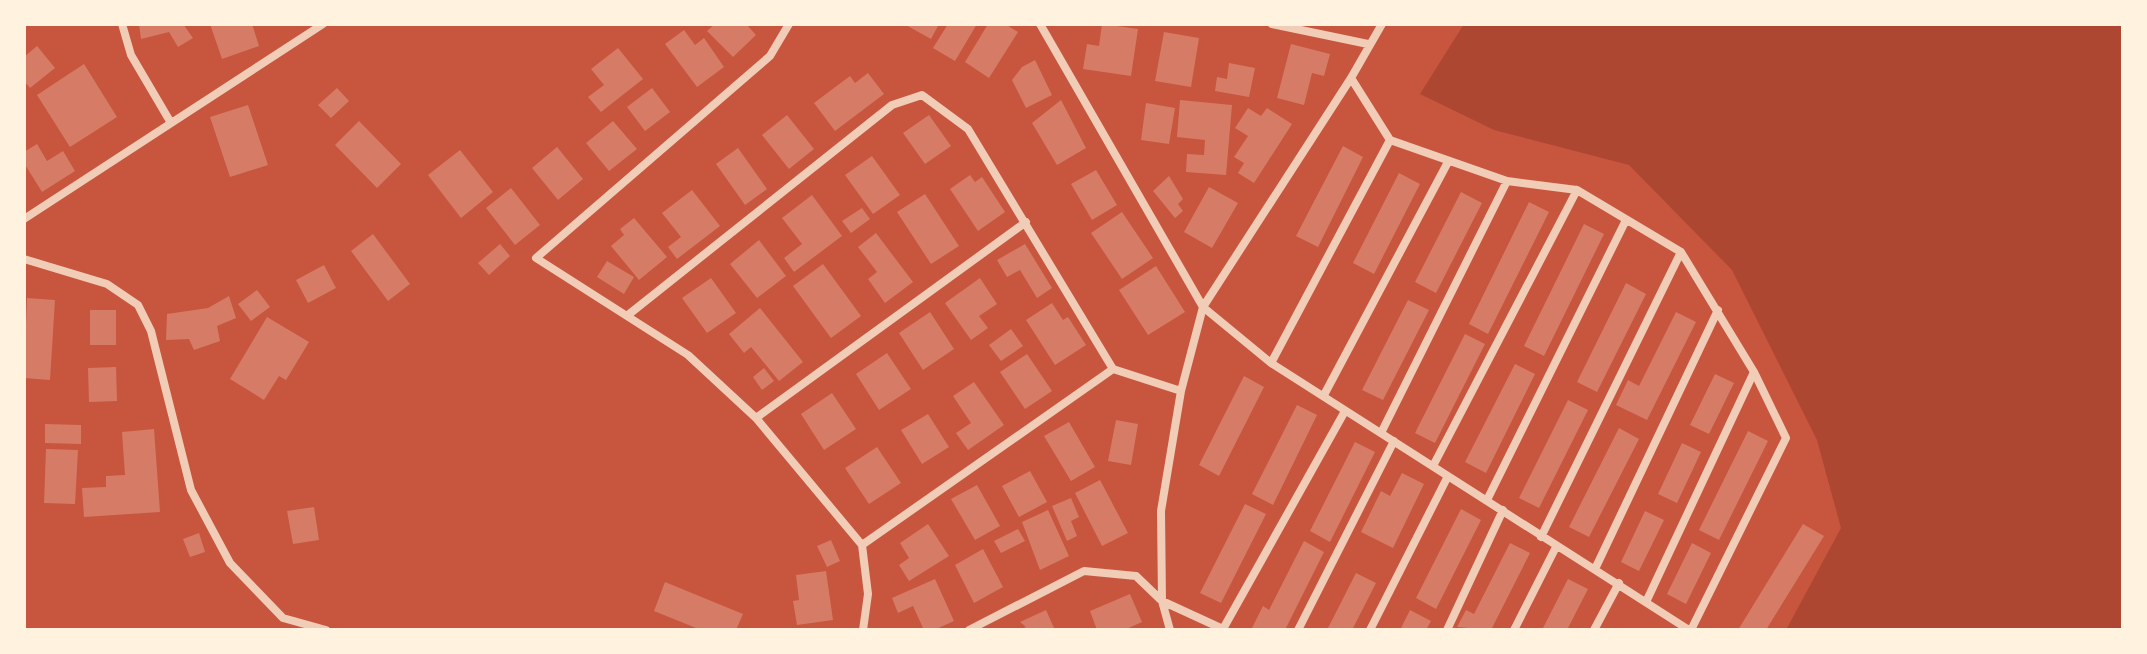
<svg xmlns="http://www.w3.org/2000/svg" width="2147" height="654" font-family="'IBM Plex Serif',serif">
<rect width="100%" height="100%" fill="#c8553d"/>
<path fill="#ae4732" d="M1464 24H2123V630H1786L1841 528 1817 440 1732 270 1629 165 1494 130 1420 94Z"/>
<path fill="#d67c66" d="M139 24H183L193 38 178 47 169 32 141 39Z
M210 24H252L259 46 222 59Z
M715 24H746L756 35 733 57 707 31Z
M904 24H939L931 39Z
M948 24H977L955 61 933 48Z
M988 24H1005L1018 32 989 78 965 62Z
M1102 24 1138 29 1131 76 1083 69 1087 44 1099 46Z
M684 30 695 45 704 38 724 67 697 87 665 44Z
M1164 32 1199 38 1191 87 1155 81Z
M1291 44 1330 54 1324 76 1312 73 1304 105 1277 98Z
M37 46 55 68 30 88 24 81V57Z
M618 48 643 79 601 112 588 97 604 85 591 69Z
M1035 60 1052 95 1026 108 1012 80 1022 67Z
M1229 63 1255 68 1249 97 1215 91 1217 77 1227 79Z
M84 64 117 117 70 147 37 95Z
M868 73 884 94 835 131 814 103 850 76 855 83Z
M337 88 349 101 331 118 318 105Z
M652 88 670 112 645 131 627 107Z
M1061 100 1086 148 1057 165 1032 123Z
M1180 100 1232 105 1226 175 1186 172 1187 154 1204 155 1205 140 1177 137Z
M1146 103 1175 108 1169 144 1141 140Z
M248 105 268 165 230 177 210 117Z
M1248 108 1261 116 1267 108 1292 124 1254 183 1238 173 1244 163 1234 157 1248 136 1235 128Z
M787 115 814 149 789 169 762 135Z
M929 115 951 146 925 164 903 133Z
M359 121 401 164 377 188 335 145Z
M613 121 637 149 609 171 586 143Z
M37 144 47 161 63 151 75 171 42 192 24 163V152Z
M1343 146 1363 157 1318 247 1296 236Z
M557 147 583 179 558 200 532 168Z
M738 148 767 189 745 205 716 164Z
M460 150 493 192 461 218 428 175Z
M872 156 900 195 873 214 845 175Z
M1096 170 1117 205 1092 220 1071 184Z
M1399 173 1420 184 1374 274 1353 263Z
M970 175 975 182 982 177 1005 212 978 231 950 189Z
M1169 176 1183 199 1178 204 1183 211 1175 218 1153 191Z
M1209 187 1238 203 1212 248 1184 232Z
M511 188 540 225 515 245 486 208Z
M692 190 720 226 677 259 668 247 681 237 662 213Z
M1461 192 1482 203 1436 293 1415 282Z
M925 194 959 246 931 264 897 212Z
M812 195 842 236 794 272 784 258 802 244 782 218Z
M1529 202 1549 212 1488 334 1469 324Z
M862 208 870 219 851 233 842 221Z
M1122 212 1153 258 1122 279 1091 233Z
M634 218 667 257 639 280 611 246 624 235 620 229Z
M1584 224 1604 234 1544 356 1524 346Z
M876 233 913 282 885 303 868 279 877 272 858 247Z
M373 234 410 284 388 301 351 251Z
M759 240 786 276 757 298 730 264Z
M500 244 510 256 489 275 478 263Z
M1025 244 1052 288 1037 298 1020 270 1007 277 997 260Z
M607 261 634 277 624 294 597 277Z
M823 264 861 316 831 338 793 286Z
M324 265 336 288 308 303 296 280Z
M1156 266 1185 312 1148 335 1119 290Z
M711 278 736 313 707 333 682 298Z
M980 278 997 304 979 316 988 328 971 340 945 303Z
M1626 283 1646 294 1597 392 1577 382Z
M257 290 270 307 251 321 238 304Z
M229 296 236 318 217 326 220 341 194 350 189 339 166 340 167 314 208 308Z
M27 298 55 300 50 380 24 378Z
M1408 300 1429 310 1383 400 1362 390Z
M1052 303 1063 320 1068 317 1086 345 1055 365 1026 320Z
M760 308 803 362 779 381 751 347 744 353 729 334Z
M90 310H116V345H90Z
M930 312 954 349 923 370 899 333Z
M1676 312 1696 322 1647 420 1616 405 1628 380 1639 386Z
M267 317 309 342 286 380 279 376 264 400 230 379Z
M1011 329 1023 346 1001 361 989 345Z
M1465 334 1485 344 1435 443 1415 433Z
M887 353 911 389 879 410 856 374Z
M1027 354 1052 391 1025 409 1000 372Z
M1515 364 1535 374 1486 473 1465 462Z
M116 367 117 401 89 402 88 368Z
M764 368 774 381 762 390 753 377Z
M1715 374 1734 383 1709 434 1690 425Z
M1244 376 1264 387 1219 476 1199 465Z
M974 382 1004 425 968 450 956 433 971 423 953 396Z
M832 393 856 429 824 450 801 414Z
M1568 400 1588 410 1539 508 1519 498Z
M1297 405 1317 415 1273 505 1252 494Z
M928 414 949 447 922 464 901 430Z
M1116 420 1138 424 1131 465 1108 461Z
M1069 422 1095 467 1071 481 1044 436Z
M45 424 81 425V444L45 443Z
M1619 428 1639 439 1589 537 1569 527Z
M154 429 160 512 84 517 82 488 106 487V476L125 475 122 432Z
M1748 431 1768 441 1719 540 1699 530Z
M1355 442 1375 452 1330 542 1310 531Z
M1682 443 1701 452 1677 503 1658 494Z
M877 447 901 483 869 504 845 468Z
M46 449 78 450 75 504 44 503Z
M1030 471 1047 502 1019 517 1002 486Z
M1402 473 1424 484 1393 548 1361 532 1381 491 1390 496Z
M1100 480 1128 533 1102 546 1075 493Z
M977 485 1000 526 975 540 951 499Z
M1071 498 1079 517 1071 521 1077 536 1067 541 1052 506Z
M1245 504 1266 514 1221 603 1200 593Z
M314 507 319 540 293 544 287 511Z
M1461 509 1481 520 1436 609 1416 598Z
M1048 510 1069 556 1040 570 1022 522Z
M1645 511 1664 520 1639 571 1621 562Z
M928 524 949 556 909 581 899 565 909 558 900 543Z
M1803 524 1824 536 1766 630H1738Z
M1018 529 1025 541 1001 553 994 541Z
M199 533 205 552 190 557 183 539Z
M831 540 840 561 827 567 817 546Z
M1304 541 1324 552 1285 630 1252 628 1263 606 1269 610Z
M1510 543 1530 553 1491 630 1457 627 1466 610 1474 614Z
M1692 543 1711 553 1686 604 1667 594Z
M983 549 1003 587 974 603 955 565Z
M826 571 833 620 797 625 793 601 799 600 796 575Z
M1356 573 1376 583 1352 630H1327Z
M935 579 954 621 934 630H924L913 606 898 613 892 598Z
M1568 579 1588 589 1567 630H1542Z
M665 582 743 614 736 630H701L654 611Z
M1130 594 1142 622 1124 630H1097L1090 611Z
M1046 610 1055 630H1019L1026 627 1020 622Z
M1410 610 1431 621 1426 630H1400Z"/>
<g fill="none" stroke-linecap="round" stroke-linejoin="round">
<path stroke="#f1ccb7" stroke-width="8" d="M122 24 131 55 171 123
M789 24 770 56 536 258 688 355 756 418 862 545 868 594 863 630
M1040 24 1203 307 1271 363 1689 630
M1272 24 1368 44
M1351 78 1390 140 1507 181 1577 190 1681 252 1754 372 1786 438 1691 630
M24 219 323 24
M24 259 107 284 138 305 151 331 191 490 230 563 283 618 326 630
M628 315 892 105 922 95 968 129 1113 369 1181 391
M1271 363 1390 140
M1324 395 1448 162
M756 418 1026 222
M1381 433 1507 181
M1433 466 1577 190
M1487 500 1626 220
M1541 537 1681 252
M862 545 1113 369
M1595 569 1718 310
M1646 602 1754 372
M1223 629 1345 411
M969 630 1084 571 1136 576 1162 601 1225 630
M1170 630 1162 601 1161 511 1181 391 1203 307 1351 78 1382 24
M1298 630 1394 441
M1370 630 1448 476
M1447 630 1503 510
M1514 630 1556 547
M1594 630 1619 583"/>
</g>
<rect width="2147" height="654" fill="none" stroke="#fff3e0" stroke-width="52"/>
</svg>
